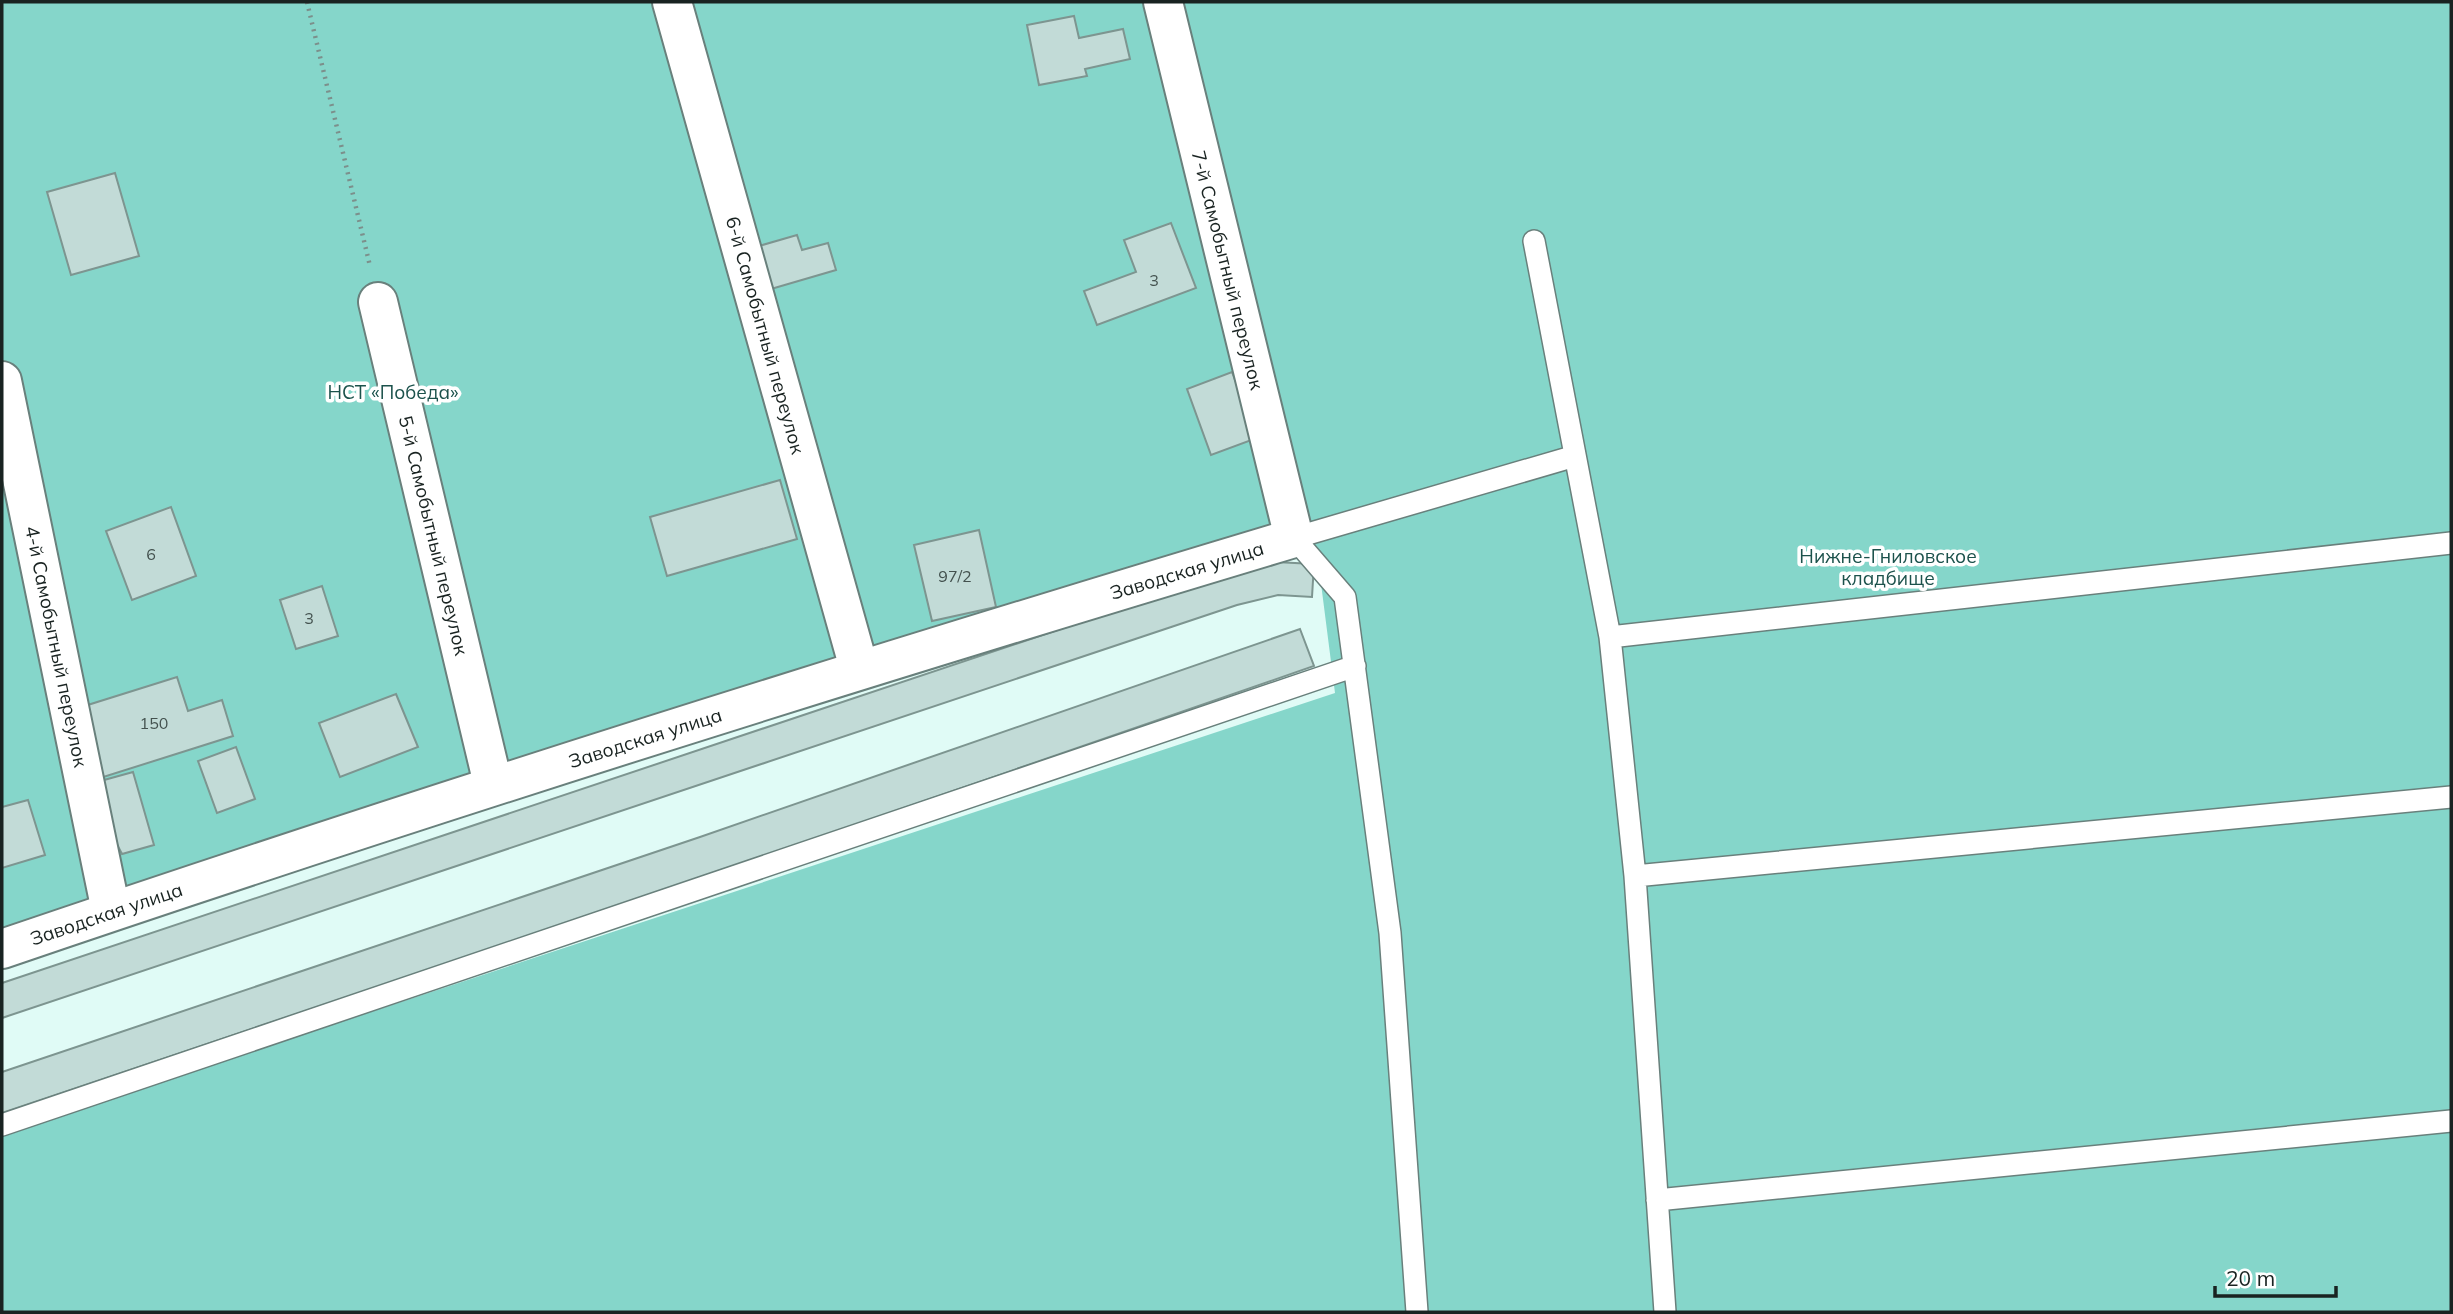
<svg xmlns="http://www.w3.org/2000/svg" width="2453" height="1314" font-family="Mulish,sans-serif">
<rect width="100%" height="100%" fill="#e0fbf6"/>
<path fill="#85d6ca" d="M2 2H1155L1282 523 2 940Z
M1170 2H2451V1312H2V1134L1335 693 1318 560Z"/>
<path fill="#c2dbd7" stroke="#7d9590" stroke-width="2" d="M1074 16 1079 38 1123 29 1130 59 1085 69 1087 76 1039 85 1027 25Z
M115 173 139 256 71 275 47 192Z
M1171 223 1196 288 1097 325 1084 291 1136 272 1124 240Z
M797 235 802 250 828 243 836 270 771 289 759 246Z
M1232 372 1257 438 1211 455 1187 389Z
M780 480 797 539 667 576 650 517Z
M171 507 196 576 132 600 106 531Z
M979 530 996 607 932 621 914 545Z
M1275 562 1314 564 1312 597 1278 595 1237 605 2 1018V983L1228 573Z
M322 586 338 636 296 649 280 600Z
M1300 629 1314 666 713 874 2 1113V1072L700 837Z
M177 677 188 711 222 700 233 736 97 779 75 709Z
M396 694 418 747 340 777 319 723Z
M236 747 255 799 217 813 198 761Z
M133 772 154 845 122 854 86 785Z
M28 800 45 855 2 868V807Z"/>
<g fill="none" stroke-linecap="round" stroke-linejoin="round">
<defs>
<path id="service" d="M1534 241 1610 637 1635 876 1665 1312
M1610 637 2451 543
M1635 876 2451 797
M2 1125 1355 666
M1657 1200 2451 1121
M1417 1312 1390 933 1345 597 1294 538 1575 456"/>
<g id="minor">
<path id="s1" d="M672 2 859 668"/>
<path id="s2" d="M378 302 493 784"/>
<path id="s3" d="M2 381 111 911"/>
<path id="s4" d="M2 949C430 803 861 668 1294 538L1163 2"/>
</g>
</defs>
<use href="#service" stroke="#69807c" stroke-width="24"/>
<use href="#minor" stroke="#69807c" stroke-width="42"/>
<path stroke="#7c8f8b" stroke-width="4.5" stroke-dasharray="2 5" stroke-linecap="butt" d="M307 2 370 266"/>
<use href="#service" stroke="#fff" stroke-width="21"/>
<use href="#minor" stroke="#fff" stroke-width="38"/>
</g>
<g text-anchor="middle" stroke-width="7" stroke-linejoin="round" paint-order="stroke">
<g font-size="16" fill="#43514e">
<text x="1154" y="286">3</text>
<text x="151" y="560">6</text>
<text x="955" y="582">97/2</text>
<text x="309" y="624">3</text>
<text x="154" y="729">150</text>
</g>
<g font-size="19" fill="#192321" stroke="#fff">
<text transform="translate(1228 270) rotate(76)" y="7">7-й Самобытный переулок</text>
<text dy="7" stroke="none"><textPath href="#s1" startOffset="346">6-й Самобытный переулок</textPath></text>
<text dy="7" stroke="none"><textPath href="#s2" startOffset="240">5-й Самобытный переулок</textPath></text>
<text dy="7" stroke="none"><textPath href="#s4" startOffset="1244">Заводская улица</textPath></text>
<text dy="7" stroke="none"><textPath href="#s3" startOffset="271">4-й Самобытный переулок</textPath></text>
<text dy="7" stroke="none"><textPath href="#s4" startOffset="677">Заводская улица</textPath></text>
<text dy="7" stroke="none"><textPath href="#s4" startOffset="110">Заводская улица</textPath></text>
</g>
<g font-size="19" fill="#1c524c" stroke="#fff">
<text x="393" y="399">НСТ «Победа»</text>
<text x="1888" y="563">Нижне-Гниловское<tspan x="1888" dy="22">кладбище</tspan></text>
</g>
</g>
<rect width="2453" height="1314" fill="none" stroke="#192321" stroke-width="7"/>
<path d="M2215 1286v10h121v-10" fill="none" stroke="#192321" stroke-width="3.5"/>
<text x="2226" y="1286" font-size="21" fill="#192321" stroke="#ffffff" stroke-width="5" paint-order="stroke">20 m</text>
</svg>
